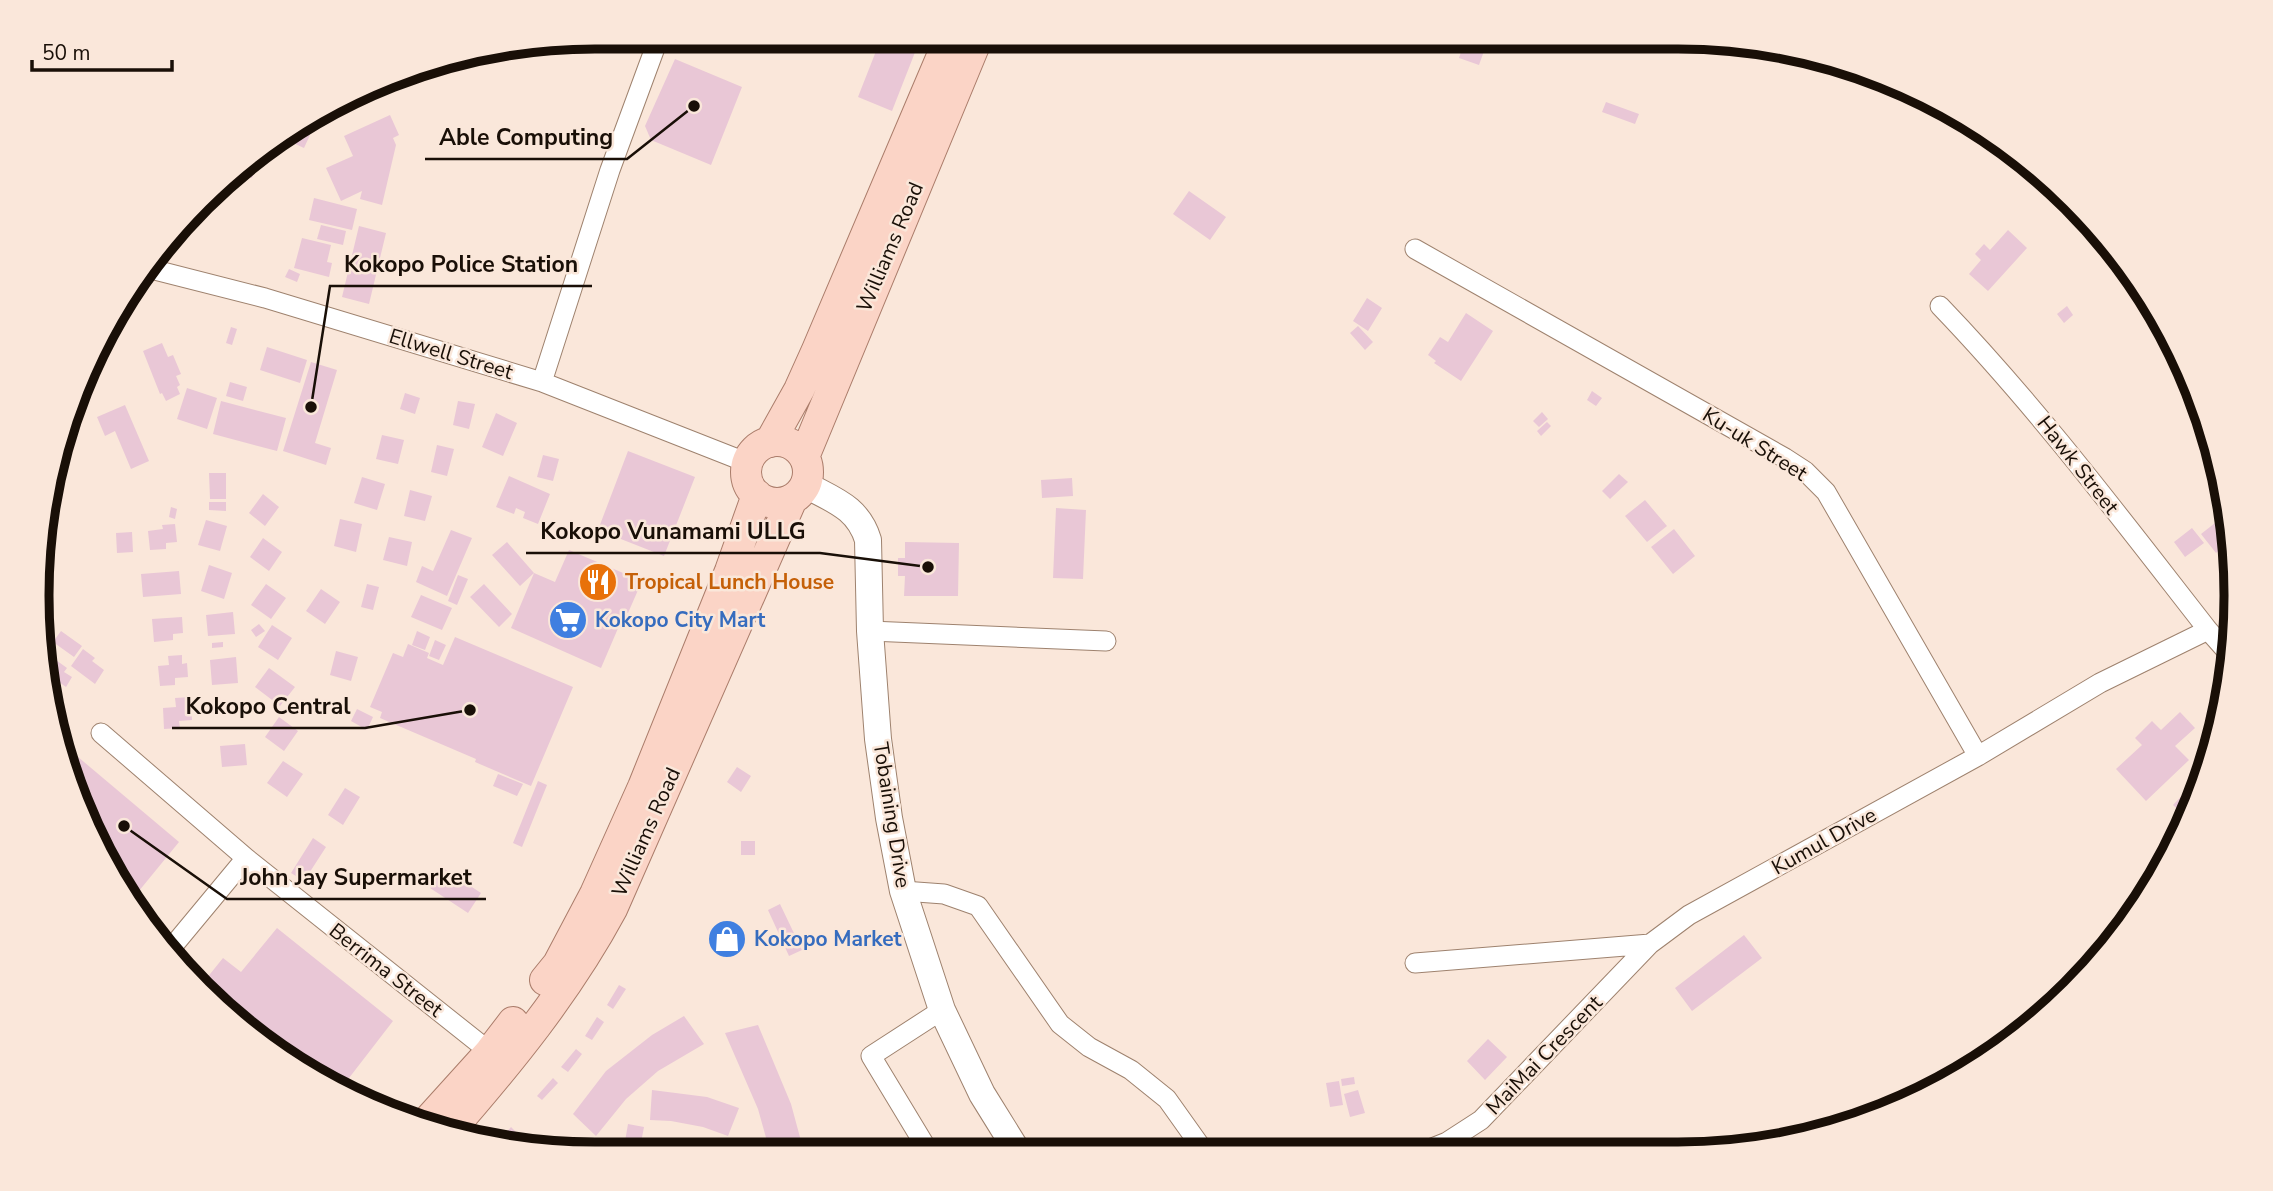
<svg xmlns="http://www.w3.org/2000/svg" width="2273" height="1191" font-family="'Nunito Sans',sans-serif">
<rect width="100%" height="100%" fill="#fae7da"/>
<path fill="#e9c7d6" d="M857 37H921L892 111 858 97 878 46Z
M1464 43 1484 51 1479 65 1459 58Z
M675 59 742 87 711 165 651 140 645 126Z
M1606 102 1639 114 1635 124 1602 112Z
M390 115 399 135 393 138 396 145 382 205 360 199 362 191 341 201 326 168 353 156 344 136Z
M297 130 310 135 304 148 282 138Z
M263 148 252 178 236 173 255 152Z
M223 187 226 194 208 203Z
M1189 191 1226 217 1210 240 1173 214Z
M314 198 357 209 352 230 309 220Z
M321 225 346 231 343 245 317 239Z
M359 226 386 233 369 304 342 297Z
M2008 230 2027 248 1988 291 1969 274 1981 260 1975 254 1984 244 1990 250Z
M302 238 331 245 327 262 332 263 329 277 294 268Z
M289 269 300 274 297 282 285 277Z
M1367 298 1382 308 1368 331 1353 321Z
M2067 306 2073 315 2064 323 2057 314Z
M1466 313 1493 331 1461 381 1434 363 1436 361 1428 355 1440 337 1448 342Z
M1358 326 1373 342 1365 350 1350 333Z
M231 327 237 329 232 345 226 343Z
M162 343 168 357 173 355 181 374 176 376 180 385 177 387 180 394 166 401 162 393 160 394 143 351Z
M267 347 307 360 300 383 260 370Z
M311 362 337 370 315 443 331 448 326 465 283 451Z
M230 382 247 387 243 401 226 396Z
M187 388 217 398 207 429 177 419Z
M1592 391 1602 398 1596 406 1587 400Z
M405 393 420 398 415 414 400 409Z
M221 401 286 418 277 451 213 434Z
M458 401 475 404 469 429 453 425Z
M125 405 149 461 131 469 115 431 105 436 97 417Z
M1542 412 1548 419 1539 427 1533 421Z
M496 413 517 423 503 456 482 447Z
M1547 422 1551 426 1541 436 1537 431Z
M382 435 404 440 398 464 376 459Z
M437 445 454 449 447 476 431 472Z
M628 451 695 477 664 556 598 530Z
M543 455 559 459 553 481 537 477Z
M209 473H226V499H210Z
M1619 474 1628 482 1610 499 1602 491Z
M509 476 550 494 538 524 523 518 525 512 516 508 514 514 496 507Z
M362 477 385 484 377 510 354 503Z
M1072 478 1073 496 1042 498 1041 480Z
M410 490 432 496 425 521 404 516Z
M263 494 279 507 265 526 249 513Z
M1645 500 1667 526 1647 542 1625 516Z
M209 502H226V511L209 510Z
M171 507 177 509 175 519 169 517Z
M1056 508 1086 510 1083 579 1053 578Z
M2229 512 2232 539 2216 553 2201 534Z
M340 519 362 524 356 552 334 546Z
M206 520 227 526 220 551 198 545Z
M175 524 177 542 166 543V549L150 550 148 531 163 529 162 525Z
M2192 528 2204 543 2185 557 2174 542Z
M1674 529 1695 556 1673 574 1651 547Z
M451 530 472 538 447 596 416 582 422 566 433 571Z
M132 532 133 552 117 553 116 533Z
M389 537 412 542 407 566 383 560Z
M263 538 282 552 269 571 250 557Z
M507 542 534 573 555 582 569 550 642 581 628 613 625 612 601 668 511 628 534 573 520 586 492 555Z
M905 542 959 543 958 596H904L905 576H898V558H905Z
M209 565 232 573 224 599 201 591Z
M179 571 181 594 143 597 141 574Z
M458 575 468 579 457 605 448 601Z
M266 584 286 598 271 619 251 605Z
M367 584 379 587 373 610 361 607Z
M484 584 512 614 499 627 470 597Z
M321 589 340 602 325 624 306 611Z
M421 595 452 608 442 630 411 617Z
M40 608 53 617 39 637 38 632Z
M233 612 235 634 208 636 206 615Z
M182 617 183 633 173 634V640L154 642 152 619Z
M259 624 265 631 256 637 251 630Z
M272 625 292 638 278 660 258 647Z
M61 631 82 646 74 657 53 642Z
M417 631 430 637 425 650 412 645Z
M455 637 573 687 531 786 475 762 476 759 380 718 382 712 370 707 393 653 403 657 408 644 429 653 427 658 443 665Z
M435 640 446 645 439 660 429 656Z
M223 642V647L212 648V643Z
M83 649 95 658 92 661 104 670 95 684 71 666Z
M42 650 67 668 64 672 72 677 66 687 48 674Z
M336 651 358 657 351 681 330 675Z
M182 655V664L187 663 188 677 175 678V685L160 686 158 666 169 665 168 656Z
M236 657 238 683 212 685 210 660Z
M269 668 295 687 280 706 255 687Z
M190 697 192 720 179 721 180 728 164 729 163 708 176 707 175 698Z
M357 709 373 717 367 730 351 721Z
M57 712 67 720 62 727 67 735 63 740Z
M2180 712 2195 728 2175 746 2189 760 2146 801 2116 769 2142 745 2135 738 2152 721 2161 730Z
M279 717 298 731 284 751 265 737Z
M245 744 247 765 222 767 220 746Z
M65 746 179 842 134 897 79 810Z
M283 761 303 774 287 797 267 783Z
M737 767 751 776 741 792 727 782Z
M2202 770 2205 773 2201 784 2195 778Z
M498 774 523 784 517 796 493 786Z
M538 781 547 785 522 847 513 843Z
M2193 784 2199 789 2188 819 2173 805Z
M345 788 360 797 343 825 328 815Z
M313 838 326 847 304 881 291 873Z
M741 841H755V855H741Z
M443 868 481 893 468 913 430 888Z
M780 904 802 950 789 956 768 910Z
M277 928 393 1021 339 1091 323 1081 202 984 223 958 241 972Z
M1744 935 1762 958 1692 1011 1675 988Z
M619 985 626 989 613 1009 607 1005Z
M684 1016 704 1044 658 1071 626 1099 596 1136 573 1114 606 1071 652 1035Z
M597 1017 604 1022 592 1040 585 1036Z
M758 1025 791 1104 804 1152H770L758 1109 725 1033Z
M1488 1039 1507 1057 1485 1080 1467 1061Z
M576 1049 582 1054 568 1072 561 1067Z
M1354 1077 1355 1084 1342 1086 1341 1079Z
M553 1078 558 1083 542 1100 537 1096Z
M1339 1081 1343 1105 1330 1107 1326 1083Z
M652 1090 707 1097 739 1108 728 1136 703 1127 671 1121 650 1120Z
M1358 1090 1365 1113 1350 1117 1344 1094Z
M628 1124 644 1127 639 1153H623Z
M511 1127 516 1132 505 1144 497 1143Z
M560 1145 567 1149 572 1153H556Z"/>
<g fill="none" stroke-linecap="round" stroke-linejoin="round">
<defs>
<path id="street" d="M1415 249 1785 458 1805 471 1826 492 1978 756
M147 268 265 298 542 382 748 463
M1940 306C2038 408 2122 520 2208 630L2231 656
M542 382 610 170 659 37
M870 631 1106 641
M101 733 246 858
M903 891 944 894 978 906 1060 1024 1089 1047 1131 1070 1167 1099 1204 1151
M168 952 246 858 490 1052
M1415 963 1650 944 1689 915 1978 756 2100 683 2208 630
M1427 1150 1447 1142 1481 1120 1650 944
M929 1152 871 1056 942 1010"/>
<path id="secondary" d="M806 485C833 500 858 507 868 540L870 631 878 739 889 818 903 891 942 1010 982 1094 1018 1152"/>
<path id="primary" d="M746 472a31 31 0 1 1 62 0a31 31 0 1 1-62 0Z
M770 442 799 390 817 350 950 37
M804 457 978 37
M545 980 558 964 595 894 643 787 730 571 757 495
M424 1125 490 1052 513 1022
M447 1134C509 1063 568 991 612 909L792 499"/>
</defs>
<use href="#street" stroke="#9e826e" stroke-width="21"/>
<use href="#secondary" stroke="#9e826e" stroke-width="28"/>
<use href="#primary" stroke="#aa7c6a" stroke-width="32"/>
<use href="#street" stroke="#fff" stroke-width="19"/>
<use href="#secondary" stroke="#fff" stroke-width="26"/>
<use href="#primary" stroke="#fbd4c6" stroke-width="30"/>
</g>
<defs>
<symbol id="restaurant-disc" viewBox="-11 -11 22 22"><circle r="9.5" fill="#e8710a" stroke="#fae7da"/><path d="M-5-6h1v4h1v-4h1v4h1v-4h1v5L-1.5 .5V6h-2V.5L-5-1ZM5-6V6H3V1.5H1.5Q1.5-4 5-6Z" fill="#fff"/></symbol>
<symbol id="supermarket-disc" viewBox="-11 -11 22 22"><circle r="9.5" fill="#3f7fe0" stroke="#fae7da"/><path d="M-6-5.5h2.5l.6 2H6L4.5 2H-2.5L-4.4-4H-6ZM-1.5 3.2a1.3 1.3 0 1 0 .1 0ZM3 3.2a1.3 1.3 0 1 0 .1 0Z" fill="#fff"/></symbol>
<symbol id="shop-disc" viewBox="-11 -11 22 22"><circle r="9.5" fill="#3f7fe0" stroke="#fae7da"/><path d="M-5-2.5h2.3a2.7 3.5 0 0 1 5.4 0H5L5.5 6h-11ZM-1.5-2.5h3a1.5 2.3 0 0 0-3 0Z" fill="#fff"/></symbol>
</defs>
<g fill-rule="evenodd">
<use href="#restaurant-disc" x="576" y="560" width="44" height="44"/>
<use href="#supermarket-disc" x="546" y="598" width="44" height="44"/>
<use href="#shop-disc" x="705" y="917" width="44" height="44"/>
</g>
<g text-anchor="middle" stroke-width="5" stroke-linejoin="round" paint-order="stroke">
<g font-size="21" fill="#190f07" stroke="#fae7da">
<text transform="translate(890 247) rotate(-67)" y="7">Williams Road</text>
<text transform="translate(451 354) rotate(17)" y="7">Ellwell Street</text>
<text transform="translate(1755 444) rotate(32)" y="7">Ku-uk Street</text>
<text transform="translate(2078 465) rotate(52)" y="7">Hawk Street</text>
<text transform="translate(892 815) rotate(81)" y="7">Tobaining Drive</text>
<text transform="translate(646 832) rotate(-66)" y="7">Williams Road</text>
<text transform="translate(1824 841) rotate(-29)" y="7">Kumul Drive</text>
<text transform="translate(386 970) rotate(38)" y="7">Berrima Street</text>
<text transform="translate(1544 1055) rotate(-46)" y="7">MaiMai Crescent</text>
</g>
<g font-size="21" font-weight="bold" fill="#c56008" stroke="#fae7da" text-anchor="start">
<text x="625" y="589">Tropical Lunch House</text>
</g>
<g font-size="21" font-weight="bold" fill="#366cbe" stroke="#fae7da" text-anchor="start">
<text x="595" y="627">Kokopo City Mart</text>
<text x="754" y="946">Kokopo Market</text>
</g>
</g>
<path d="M0 0H2273V1191H0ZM595 49H1678A546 546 0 0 1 2224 595V596A546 546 0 0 1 1678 1142H595A546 546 0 0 1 49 596V595A546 546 0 0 1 595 49Z" fill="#fae7da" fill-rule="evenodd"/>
<path fill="none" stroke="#190f07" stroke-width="9" d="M595 49H1678A546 546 0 0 1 2224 595V596A546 546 0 0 1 1678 1142H595A546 546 0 0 1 49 596V595A546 546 0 0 1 595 49Z"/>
<path fill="none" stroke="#190f07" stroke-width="2.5" d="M694 106L627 159H425M311 407L330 286H592M928 567L820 553H526M470 710L365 728H172M124 826L227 899H486"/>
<g fill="#190f07" stroke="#fae7da" stroke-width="2.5">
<circle cx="694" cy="106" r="7"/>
<circle cx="311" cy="407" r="7"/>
<circle cx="928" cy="567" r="7"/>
<circle cx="470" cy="710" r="7"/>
<circle cx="124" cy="826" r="7"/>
</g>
<g font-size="23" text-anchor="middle" font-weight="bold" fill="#190f07" stroke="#fae7da" stroke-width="5" stroke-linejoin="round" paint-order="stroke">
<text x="526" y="145">Able Computing</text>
<text x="461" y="272">Kokopo Police Station</text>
<text x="673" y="539">Kokopo Vunamami ULLG</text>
<text x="268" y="714">Kokopo Central</text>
<text x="356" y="885">John Jay Supermarket</text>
</g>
<path d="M32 60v10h140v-10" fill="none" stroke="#190f07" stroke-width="3.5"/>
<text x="42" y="60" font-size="21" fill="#190f07" stroke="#fae7da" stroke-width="5" paint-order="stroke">50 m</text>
</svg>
